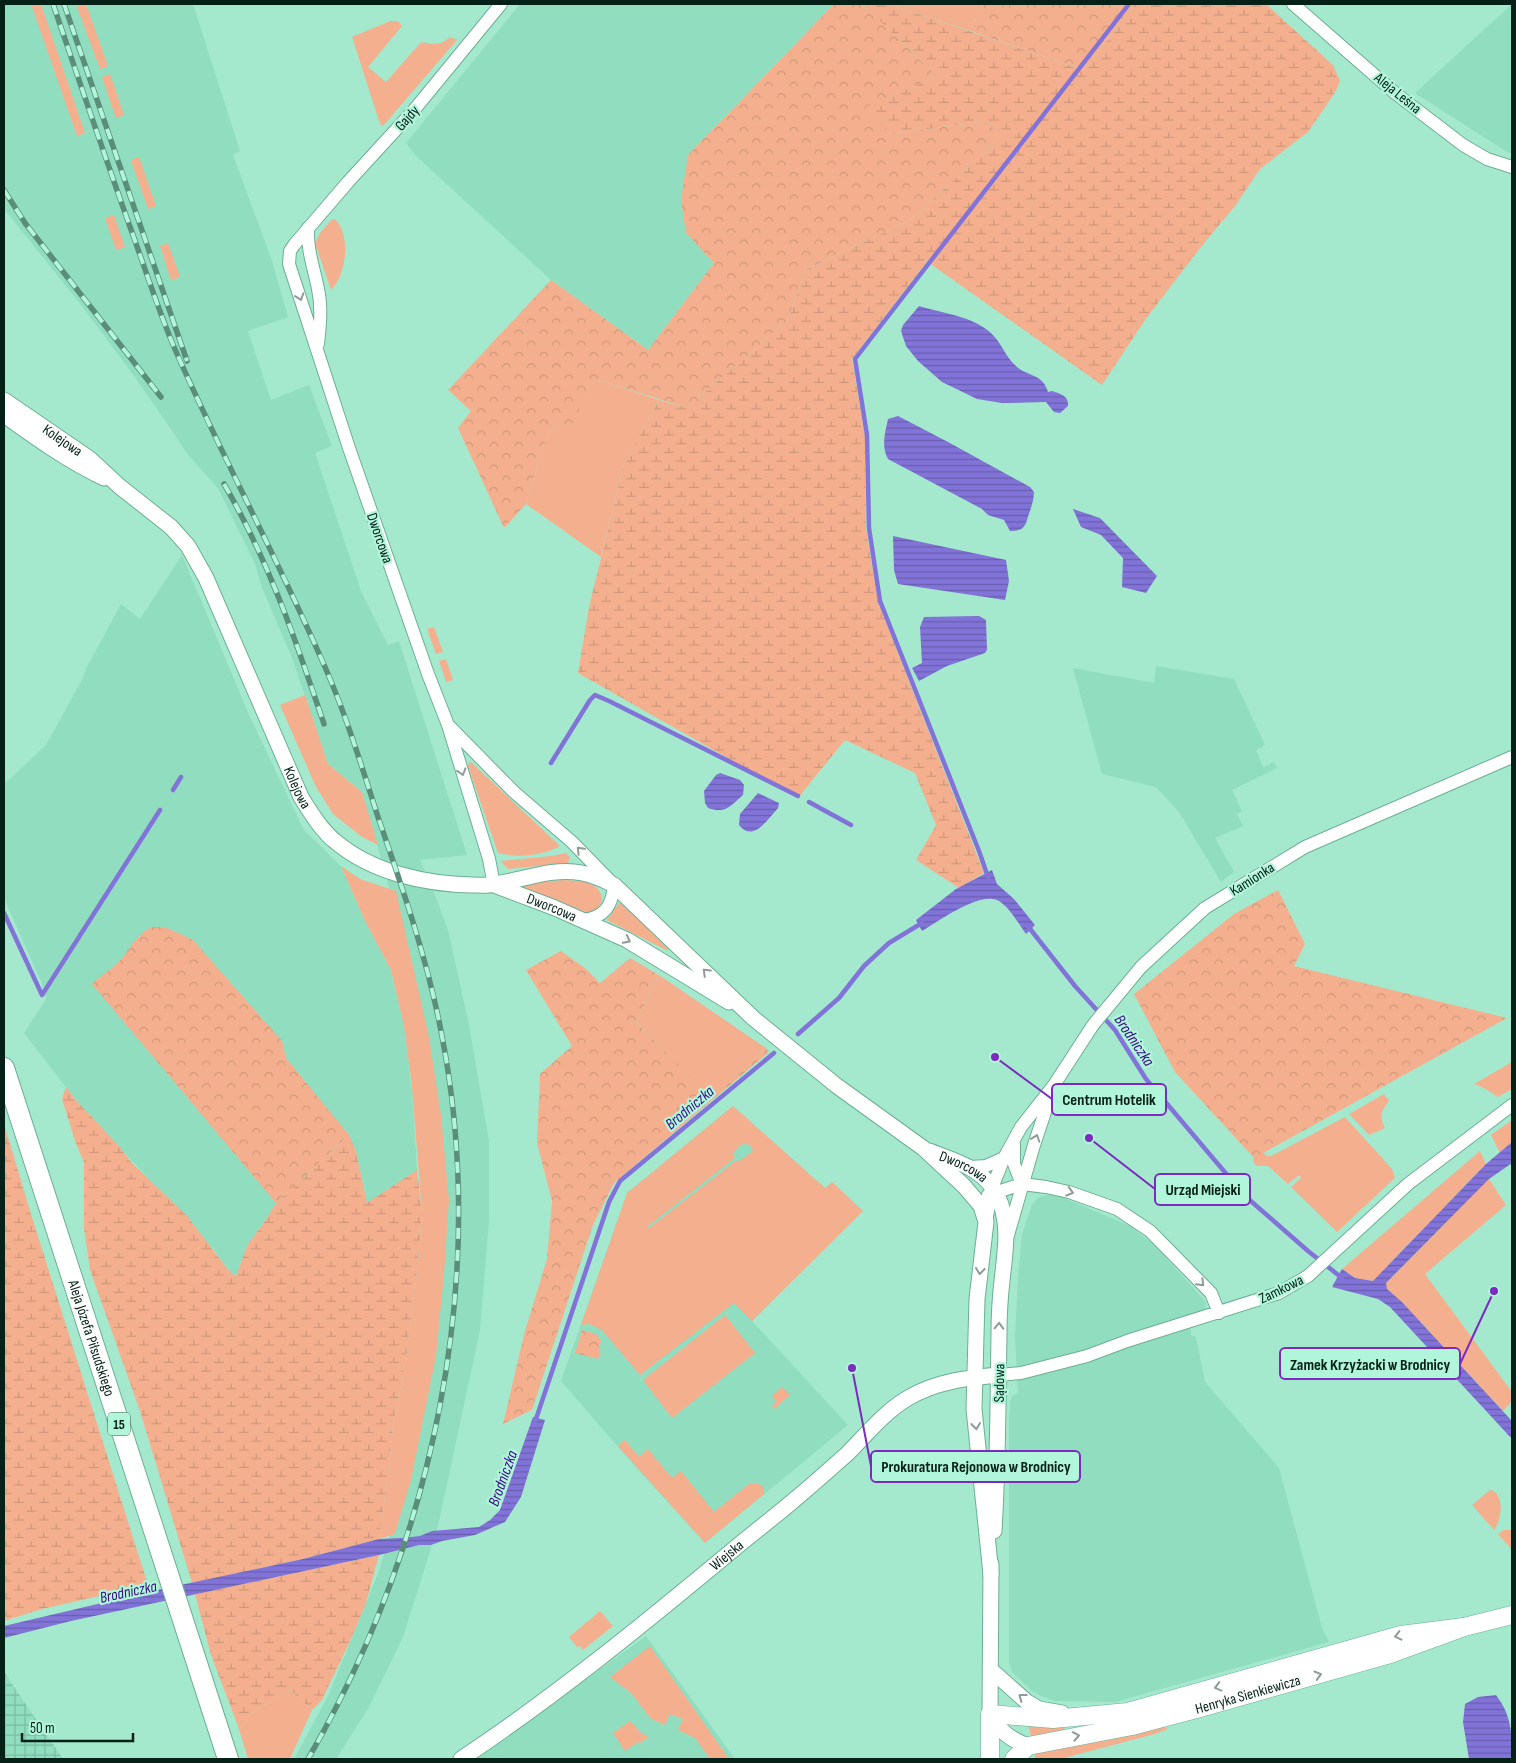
<svg xmlns="http://www.w3.org/2000/svg" width="1516" height="1763" font-family="'Sofia Sans Condensed',sans-serif">
<defs>
<pattern id="industrial-grid" width="8" height="8" patternUnits="userSpaceOnUse" patternTransform="scale(1.25)"><rect width="8" height="8" fill="#90ddc0"/><path d="M0 4h8M4 0v8" fill="none" stroke="#7bbda4"/></pattern>
<pattern id="forest-crowns" width="20" height="18" patternUnits="userSpaceOnUse" patternTransform="scale(1.25)"><rect width="20" height="18" fill="#f4b08e"/><path d="M2 6a3 3 0 1 1 6 0M12 15a3 3 0 1 1 6 0" fill="none" stroke="#d0977a"/></pattern>
<pattern id="wetland-marsh" width="20" height="14" patternUnits="userSpaceOnUse" patternTransform="scale(1.25)"><rect width="20" height="14" fill="#f4b08e"/><path d="M1 5h8M5 5V1M11 12h8M15 12V8" fill="none" stroke="#d0977a"/></pattern>
<pattern id="water-rules" width="6" height="5" patternUnits="userSpaceOnUse" patternTransform="scale(1.25)"><rect width="6" height="5" fill="#8273d8"/><path d="M0 2.5h6" fill="none" stroke="#685eae"/></pattern>
</defs>
<rect width="100%" height="100%" fill="#a4e9ce"/>
<path fill="#90ddc0" d="M4 4H193L240 151 233 155 272 261 288 317 248 331 271 400 309 385 332 446 315 453 361 591 388 645 399 641 467 855 420 860 437 900 448 930 469 1025 489 1141V1221L480 1330 438 1526 403 1637 369 1707 336 1759H294L329 1694 379 1571 408 1474 433 1358 404 940 362 792 328 764 292 658 261 585 255 564 218 488 189 456 135 377 78 301 4 209Z
M520 4H834L688 155 686 233 714 263 648 350 551 280 415 155 406 143Z
M1512 4V154L1507 152 1415 93Z
M182 555 250 717 304 830 341 866 366 923 391 970 404 1026 412 1087 417 1170 367 1204 356 1151 348 1135 276 1203 265 1221 248 1244 236 1276 230 1272 214 1250 75 1099 24 1033 46 999 42 984 4 898V783L11 778 46 745 83 678 87 667 121 604 140 619Z
M1156 666 1234 679 1265 745 1256 750 1263 767 1274 762 1277 768 1232 790 1242 811 1237 814 1243 826 1215 838 1234 872 1221 882 1179 812 1156 787 1102 774 1073 668 1154 683Z
M733 1106 825 1188 832 1182 863 1211 752 1321 848 1425 705 1543 633 1464 561 1381 627 1193Z
M1047 1195H1057L1130 1226 1154 1245 1206 1302 1205 1309 1190 1315 1191 1335 1196 1337 1205 1382 1279 1468 1322 1628 1329 1642 1115 1702 1056 1701 1043 1697 1032 1691 1013 1673 1009 1663V1422L1010 1402 1012 1396 1018 1393 1015 1336 1018 1278 1022 1234 1032 1205 1039 1197Z
M646 1636 735 1759H476Z"/>
<path fill="url(#industrial-grid)" d="M4 1671 14 1687 63 1759H4Z"/>
<path fill="#f4b08e" fill-rule="evenodd" d="M31 4H41L85 133 77 136Z
M76 4H86L108 66 100 69Z
M889 4H983L970 31Z
M390 21H398L402 26 368 67 386 82 421 42C433 44 441 46 450 37L457 40 383 126 380 124 352 37Z
M110 74 124 115 116 118 102 77Z
M139 157 156 206 148 209 131 160Z
M114 215 125 247 116 250 105 218Z
M332 219H335C351 235 347 274 331 290L315 243 320 233Z
M168 243 180 277 171 280 160 246Z
M595 379 659 400 624 464 601 557 526 504 542 449 553 426 569 429Z
M434 627 443 652 436 654 427 629Z
M446 659 453 680 446 682 439 661Z
M305 695 328 764 362 792 378 845 362 837 333 814 316 787 280 705Z
M471 762 560 846C542 856 518 858 498 853L468 766 469 763Z
M566 853 570 857 568 863 508 869 504 865 501 861 551 856Z
M341 866 360 879 396 891 429 1037 441 1115 449 1200 444 1274 436 1356 411 1480 395 1534 379 1539 388 1475 393 1427 405 1364 417 1272 422 1214 412 1087 404 1026 391 970 366 923Z
M563 880C578 881 600 880 602 899 600 906 597 911 589 912 580 913 536 893 525 889L522 886 532 883Z
M620 902 668 947V950H666L607 920Z
M659 975 766 1048 711 1098 636 1022Z
M1512 1062V1089L1498 1097 1484 1088 1474 1084Z
M1384 1094 1389 1101C1381 1111 1379 1116 1385 1128L1369 1135 1349 1114Z
M733 1106 825 1188 832 1182 863 1211 752 1321 734 1303 640 1375 602 1330 589 1324 581 1325 627 1193ZM745 1144 750 1145 753 1151 738 1162 737 1160 649 1228 647 1227 735 1158 733 1153 740 1145Z
M1345 1117 1392 1169 1395 1178 1337 1232 1291 1187 1301 1178 1299 1175 1288 1184 1268 1166H1256L1253 1160 1255 1154 1262 1152 1267 1156H1271Z
M1512 1120V1142L1500 1153 1491 1135Z
M1480 1151 1486 1164 1373 1281 1355 1278 1342 1269Z
M1489 1179 1506 1205 1425 1274 1512 1392V1401L1503 1411 1402 1302 1386 1289V1283Z
M725 1315 755 1353 672 1418 643 1380Z
M782 1387 788 1392 789 1396 774 1409 772 1406 776 1401 772 1396Z
M625 1440 639 1457 648 1449 672 1478 681 1471 714 1512 749 1484 758 1483 763 1487 764 1494 705 1543 618 1446Z
M1490 1490C1505 1493 1502 1520 1494 1530L1472 1505Z
M1504 1530H1512V1550L1498 1534Z
M600 1611 613 1626 583 1650 580 1646 577 1647 569 1637Z
M650 1646 729 1759H710L695 1738 678 1730 683 1719 670 1714 665 1725 651 1719 632 1694 610 1677Z
M290 1690 312 1710 290 1759H248L239 1729 253 1712 271 1702 276 1695Z
M630 1721 641 1733 649 1737 640 1743 638 1742 625 1751 613 1733Z
M1028 1724 1061 1727 1065 1729 1064 1732 1031 1736Z
M1161 1725 1168 1729 1155 1734 1060 1759H1037L1035 1757V1751Z"/>
<path fill="url(#forest-crowns)" d="M834 4H862L937 76 867 107 890 134 988 121 1000 138 910 220 805 270 788 320 687 408 595 379 569 430 553 426 542 449 526 504 504 528 458 428 471 411 448 390 551 280 648 350 714 263 686 233 681 200 688 155Z
M983 4H1136L1084 70 970 31Z
M1278 890 1305 944 1294 966 1507 1018 1254 1158 1175 1072 1134 994 1234 914Z
M151 927H165L193 940 282 1041 286 1058 349 1135 276 1203 92 984C102 975 116 966 124 956 134 942 136 937 151 927Z
M561 951 586 969 600 983 630 958 659 975 636 1022 711 1097 766 1048 769 1052 614 1183 593 1225 532 1410 503 1424 525 1331 547 1259 552 1201 537 1143 540 1074 572 1046 526 970Z
M582 1330 596 1334 601 1340 599 1351 601 1354 598 1359 575 1353Z"/>
<path fill="url(#wetland-marsh)" d="M862 4H889L1084 70 1136 4H1266L1333 65 1340 81 1336 91 1308 132 1260 169 1235 206 1200 248 1145 320 1102 385 932 265 929 259 852 359 865 436 866 528 878 602 984 873 959 888 916 860 936 825 915 773 845 740 798 798 578 673 589 607 624 464 659 400 687 408 788 320 805 270 910 220 1000 138 988 121 890 134 866 107 937 76Z
M66 1087 75 1099 118 1145 132 1163 187 1216 230 1272 236 1276 248 1244 265 1221 276 1203 349 1135 356 1151 367 1203 417 1170 422 1214 417 1272 405 1364 393 1427 388 1475 379 1539 303 1559 192 1583 140 1411 90 1270 84 1228V1162L76 1144 62 1099Z
M4 1127H5L31 1214 148 1585 42 1609 4 1621Z
M379 1555 366 1603 351 1639 322 1700 312 1710 290 1690 276 1695 271 1702 253 1712 239 1729 211 1655 195 1594Z"/>
<path fill="url(#water-rules)" d="M919 306C942 313 972 316 991 333 1001 342 1006 358 1017 367 1029 377 1043 374 1048 392L1052 391C1061 394 1069 396 1068 406L1060 413 1054 412 1046 402 1002 403 977 399 942 382 918 361 906 346 901 331 903 325Z
M898 416 948 442 1030 487 1034 492C1034 499 1032 504 1030 511 1025 524 1027 531 1010 531L1004 520 988 515 982 509 888 459C881 446 885 433 888 419Z
M1073 509 1100 518 1157 576 1146 593 1122 587 1123 558 1101 535 1081 527Z
M893 536 1006 560 1009 581 1005 600 898 584 894 570Z
M979 616 986 620 987 650 985 653 947 666 919 681 912 668 922 663 920 627 924 617Z
M720 773 740 780 744 785 743 795C730 806 726 814 708 808L705 803 704 791 716 775Z
M758 793 779 803 778 808C768 819 753 843 739 825L740 814Z
M992 870 997 884 1014 899 1035 925 1026 934C1018 923 1010 908 999 901 981 890 937 922 922 931L916 920 956 889Z
M1512 1142V1163L1489 1179 1386 1283 1387 1289 1402 1302 1512 1421V1439L1390 1307 1378 1299 1332 1287 1342 1269 1355 1278 1373 1281 1486 1164Z
M533 1417 545 1420 521 1497 505 1522 475 1535 442 1541 431 1545H419L379 1555 71 1621 4 1638V1626L157 1590 303 1559 379 1539 402 1538 420 1536 432 1531 479 1527 490 1520 500 1510Z
M1496 1695C1512 1716 1512 1734 1512 1759H1469L1463 1722 1465 1704 1478 1697Z"/>
<g fill="none" stroke-linecap="round" stroke-linejoin="round">
<path stroke="#8273d8" stroke-width="4.5" d="M551 763 590 700 595 695 609 701 798 796
M173 790 181 777
M809 802 851 825
M988 877 979 851 880 601 869 528 867 435 855 359 1129 4
M4 913 42 995
M1027 925 1075 986 1115 1030 1146 1079 1245 1196 1308 1251 1342 1278
M42 995 160 810
M798 1034 839 998 864 966 889 943 922 923
M535 1422 609 1202 620 1181 774 1053"/>
<defs>
<path id="minor" d="M1293 4 1395 93 1463 145 1487 159 1512 167
M308 228C307 251 314 268 318 289 322 307 320 326 318 344
M450 727 514 792 572 842 614 885C612 906 605 917 583 920
M494 885 489 859 448 725 428 674 349 448 289 264 290 251 294 245 348 182 414 110 501 4
M1014 1144V1164L1022 1184
M970 1167 986 1166 1004 1158
M988 1195 1022 1184 1046 1187 1069 1192 1117 1209 1150 1231 1211 1293 1219 1313
M986 1222 992 1188 1004 1158 1021 1127 1054 1085 1093 1025 1141 967 1205 908 1305 847 1512 757
M1008 1235 1034 1145 1051 1094
M999 1375 1021 1373 1087 1356 1127 1341 1279 1293 1308 1276 1408 1184 1512 1105"/>
<g id="tertiary">
<path id="s1" d="M4 400 90 459 119 486 171 527 188 546 206 578 301 797C311 813 321 830 336 842 373 873 426 884 472 885 480 885 488 886 495 884 524 880 552 867 582 873 593 875 604 880 614 885L753 1018 837 1086 923 1148 964 1186 981 1206 986 1222 977 1299 974 1409 991 1574"/>
<path d="M4 415C36 438 68 461 104 478"/>
<path id="s2" d="M494 885 555 908 627 940 729 1002"/>
<path id="s3" d="M929 1151C954 1161 984 1168 997 1195 1011 1223 1005 1251 1002 1281 1000 1298 999 1316 999 1334 998 1400 998 1466 994 1531"/>
<path d="M991 1564 990 1714C998 1731 1011 1740 1028 1746"/>
<path d="M991 1670 1027 1702 1039 1709 1062 1713"/>
<path id="s4" d="M461 1759C557 1695 645 1623 734 1549 753 1533 773 1518 793 1501 811 1486 829 1470 847 1454 866 1435 884 1412 908 1398 936 1381 968 1378 999 1375"/>
</g>
<g id="secondary">
<path d="M990 1759V1714L1053 1719 1128 1712 1401 1635 1464 1627"/>
<path id="s5" d="M1014 1759 1028 1746 1132 1726 1200 1708 1390 1654 1464 1627 1512 1615"/>
</g>
<g id="primary">
<path id="s6" d="M4 1068 228 1759"/>
</g>
</defs>
<use href="#minor" stroke="#6caf95" stroke-width="14"/>
<use href="#tertiary" stroke="#6caf95" stroke-width="17"/>
<use href="#secondary" stroke="#6caf95" stroke-width="19"/>
<use href="#primary" stroke="#6caf95" stroke-width="22"/>
<use href="#minor" stroke="#fff" stroke-width="12"/>
<use href="#tertiary" stroke="#fff" stroke-width="15"/>
<use href="#secondary" stroke="#fff" stroke-width="18"/>
<use href="#primary" stroke="#fff" stroke-width="20"/>
<defs>
<path id="rail" d="M53 4C78 77 103 151 129 224 144 265 157 307 174 347 221 455 278 559 325 667 346 715 362 767 378 817 402 887 427 958 441 1031 490 1278 433 1543 308 1759
M64 4 187 361
M4 190 25 223 161 397
M224 484C269 561 296 641 324 724"/>
</defs>
<use href="#rail" stroke="#5a8d7a" stroke-width="5.5"/>
<use href="#rail" stroke="#b1f6db" stroke-width="4" stroke-dasharray="11" stroke-linecap="butt"/>
</g>
<defs><path id="oneway-chevron" d="M-2-3.5L2.5 0L-2 3.5" fill="none" stroke-width="1.6" stroke-linecap="round" stroke-linejoin="round" transform="scale(1.25)"/></defs>
<g stroke="#8e9b97">
<use href="#oneway-chevron" transform="translate(300 297) rotate(71)"/>
<use href="#oneway-chevron" transform="translate(462 772) rotate(73)"/>
<use href="#oneway-chevron" transform="translate(580 850) rotate(-134)"/>
<use href="#oneway-chevron" transform="translate(627 940) rotate(28)"/>
<use href="#oneway-chevron" transform="translate(706 972) rotate(-136)"/>
<use href="#oneway-chevron" transform="translate(1036 1138) rotate(-71)"/>
<use href="#oneway-chevron" transform="translate(1070 1192) rotate(16)"/>
<use href="#oneway-chevron" transform="translate(980 1271) rotate(97)"/>
<use href="#oneway-chevron" transform="translate(1201 1283) rotate(46)"/>
<use href="#oneway-chevron" transform="translate(999 1326) rotate(-88)"/>
<use href="#oneway-chevron" transform="translate(976 1426) rotate(84)"/>
<use href="#oneway-chevron" transform="translate(1398 1636) rotate(167)"/>
<use href="#oneway-chevron" transform="translate(1318 1675) rotate(-16)"/>
<use href="#oneway-chevron" transform="translate(1218 1687) rotate(165)"/>
<use href="#oneway-chevron" transform="translate(1022 1697) rotate(-143)"/>
<use href="#oneway-chevron" transform="translate(1076 1736) rotate(-11)"/>
</g>
<g text-anchor="middle" stroke-width="4.5" stroke-linejoin="round" paint-order="stroke">
<rect fill="#b1f6db" stroke="#386052" stroke-width="1" x="108" y="1412.5" width="22" height="23" rx="4"/>
<g font-size="14" font-weight="bold" fill="#042017">
<text x="119" y="1429">15</text>
</g>
<g font-size="15" fill="#042017" stroke="#b1f6db">
<text transform="translate(1398 93) rotate(39)" y="5">Aleja Leśna</text>
<text transform="translate(407 118) rotate(-48)" y="5">Gajdy</text>
<text dy="5" stroke="none"><textPath href="#s1" startOffset="71">Kolejowa</textPath></text>
<text transform="translate(380 538) rotate(71)" y="5">Dworcowa</text>
<text dy="5" stroke="none"><textPath href="#s1" startOffset="501">Kolejowa</textPath></text>
<text transform="translate(1252 879) rotate(-32)" y="5">Kamionka</text>
<text dy="5" stroke="none"><textPath href="#s2" startOffset="62">Dworcowa</textPath></text>
<text dy="5" stroke="none"><textPath href="#s3" startOffset="38">Dworcowa</textPath></text>
<text transform="translate(1281 1289) rotate(-26)" y="5">Zamkowa</text>
<text dy="5" stroke="none"><textPath href="#s6" startOffset="284">Aleja Józefa Piłsudskiego</textPath></text>
<text transform="translate(999 1383) rotate(-89)" y="5">Sądowa</text>
<text dy="5" stroke="none"><textPath href="#s4" startOffset="335">Wiejska</textPath></text>
<text dy="5" stroke="none"><textPath href="#s5" startOffset="245">Henryka Sienkiewicza</textPath></text>
</g>
<g font-size="16" font-style="italic" fill="#380a88" stroke="#b1f6db">
<text transform="translate(1135 1040) rotate(56)" y="6">Brodniczka</text>
<text transform="translate(689 1107) rotate(-40)" y="6">Brodniczka</text>
<text transform="translate(502 1478) rotate(-70)" y="6">Brodniczka</text>
<text transform="translate(128 1591) rotate(-12)" y="6">Brodniczka</text>
</g>
</g>
<path fill="none" stroke="#7b2cbf" stroke-width="2" d="M995 1057L1052 1099M1089 1138L1155 1189M1494 1291L1460 1364M852 1368L871 1466"/>
<g fill="#7b2cbf" stroke="#b1f6db" stroke-width="2">
<circle cx="995" cy="1057" r="5"/>
<circle cx="1089" cy="1138" r="5"/>
<circle cx="1494" cy="1291" r="5"/>
<circle cx="852" cy="1368" r="5"/>
</g>
<g fill="#b1f6db" stroke="#7b2cbf" stroke-width="2">
<rect x="1052" y="1084" width="114" height="31" rx="5"/>
<rect x="1155" y="1174" width="95" height="31" rx="5"/>
<rect x="1280" y="1348" width="180" height="31" rx="5"/>
<rect x="871" y="1451" width="209" height="31" rx="5"/>
</g>
<g font-size="16" text-anchor="middle" font-weight="bold" fill="#042017">
<text x="1109" y="1105">Centrum Hotelik</text>
<text x="1203" y="1195">Urząd Miejski</text>
<text x="1370" y="1370">Zamek Krzyżacki w Brodnicy</text>
<text x="976" y="1472">Prokuratura Rejonowa w Brodnicy</text>
</g>
<rect width="1516" height="1763" fill="none" stroke="#042017" stroke-width="10"/>
<path d="M22 1733v8h111v-8" fill="none" stroke="#042017" stroke-width="2.5"/>
<text x="30" y="1733" font-size="15" fill="#042017" stroke="#b1f6db" stroke-width="4" paint-order="stroke">50 m</text>
</svg>
